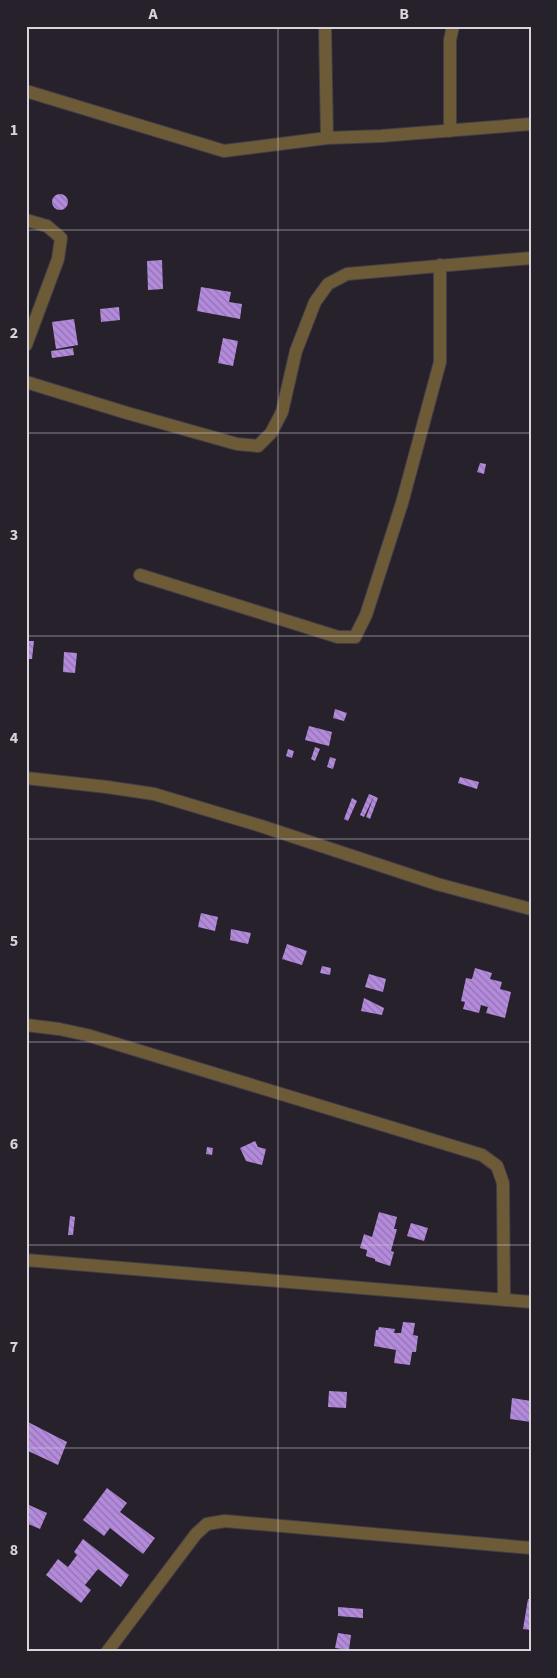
<svg xmlns="http://www.w3.org/2000/svg" width="557" height="1678" font-family="'Source Sans 3',sans-serif">
<defs>
<pattern id="building-back-hatch" width="6" height="6" patternUnits="userSpaceOnUse" patternTransform="scale(1.25)"><rect width="6" height="6" fill="#b48adc"/><path d="M-1 5l2 2M0 0l6 6M5-1l2 2" fill="none" stroke="#9174ae"/></pattern>
</defs>
<rect width="100%" height="100%" fill="#26212b"/>
<path fill="url(#building-back-hatch)" d="M52 202a8 8 0 1 1 16 0a8 8 0 1 1-16 0Z
M162 260 163 289 148 290 147 261Z
M201 287 231 292 229 302 242 304 240 319 197 311Z
M119 307 120 320 101 322 100 309Z
M74 319 78 345 56 349 52 322Z
M223 338 238 341 233 366 218 363Z
M73 348 74 355 52 358 51 351Z
M480 463 486 464 484 474 477 472Z
M28 641H34L32 659H26Z
M64 652 77 653 75 673 63 672Z
M335 709 347 713 344 721 333 718Z
M309 726 332 732 329 746 305 740Z
M315 747 320 749 315 761 311 759Z
M288 749 294 751 292 758 286 756Z
M330 757 336 759 333 769 327 767Z
M460 777 479 782 477 789 458 783Z
M369 794 374 796 364 817 360 815Z
M374 796 378 798 370 819 366 817Z
M352 798 357 801 348 821 344 819Z
M201 913 218 917 215 931 198 927Z
M231 929 251 933 248 944 230 940Z
M287 944 307 951 302 965 282 959Z
M322 966 331 968 330 975 320 973Z
M475 968 492 973 490 979 502 982 500 989 511 992 505 1018 486 1013 488 1007 481 1005 479 1013 463 1009 465 1002 461 1001 466 978 472 979Z
M369 974 386 979 383 992 365 987Z
M364 998 384 1008 382 1015 361 1011Z
M255 1141 258 1147 266 1149 262 1165 246 1161 240 1148Z
M207 1147 213 1148 212 1155 206 1154Z
M379 1212 397 1217 394 1229H397L391 1251 394 1252 390 1266 375 1261V1259L366 1256 367 1250 360 1248 364 1234 372 1237Z
M70 1216 75 1217 73 1235H68Z
M411 1223 428 1228 424 1241 407 1236Z
M403 1322 415 1323 413 1335 418 1336 416 1352H412L410 1365 394 1363 396 1350 374 1346 376 1330H378L379 1327 395 1329 394 1333H401Z
M329 1391 347 1392 346 1408 328 1407Z
M512 1398 531 1401V1422L510 1419Z
M26 1421 67 1442 58 1465 26 1450Z
M107 1488 127 1503 120 1512 155 1538 143 1554 110 1528 104 1536 83 1520Z
M29 1505 47 1513 40 1529 26 1523V1510Z
M83 1539 129 1575 121 1587 98 1569 85 1585 91 1590 81 1603 46 1575 58 1559 68 1567 77 1555 74 1552Z
M528 1599H531V1630L523 1629Z
M338 1607 363 1609V1618L338 1616Z
M338 1633 351 1635 349 1650 335 1648Z"/>
<g fill="none" stroke-linecap="round" stroke-linejoin="round">
<defs>
<path id="street" d="M325 26 327 138 381 136 531 124
M26 91 224 151 327 138
M450 131V40L453 26
M26 220 47 226 61 238 58 259 26 345
M26 382 127 413 237 444 258 446 271 433 282 412 296 351 315 302 328 284 347 274 531 258
M140 575 338 637H355L366 615 402 503 440 362V265
M26 778 107 787 154 794 261 826 437 884 531 909
M26 1025 59 1029 87 1035 482 1155 497 1166 503 1183 504 1300
M26 1260 531 1302
M107 1652 196 1534 207 1524 225 1521 531 1548"/>
</defs>
<use href="#street" stroke="#423e47" stroke-width="14"/>
<use href="#street" stroke="#6d5b38" stroke-width="12"/>
</g>
<path fill="none" stroke="#d7d4da" stroke-width="1" stroke-opacity="0.55" d="M278 26V1652M26 230H531M26 433H531M26 636H531M26 839H531M26 1042H531M26 1245H531M26 1448H531"/>
<rect width="557" height="1678" fill="none" stroke="#26212b" stroke-width="55"/>
<rect x="28" y="28" width="502" height="1622" fill="none" stroke="#d7d4da" stroke-width="2"/>
<g font-size="16" text-anchor="middle" font-weight="bold" fill="#d7d4da">
<text x="153" y="19">A</text>
<text x="404" y="19">B</text>
<text x="14" y="135">1</text>
<text x="14" y="338">2</text>
<text x="14" y="540">3</text>
<text x="14" y="743">4</text>
<text x="14" y="946">5</text>
<text x="14" y="1149">6</text>
<text x="14" y="1352">7</text>
<text x="14" y="1555">8</text>
</g>
</svg>
